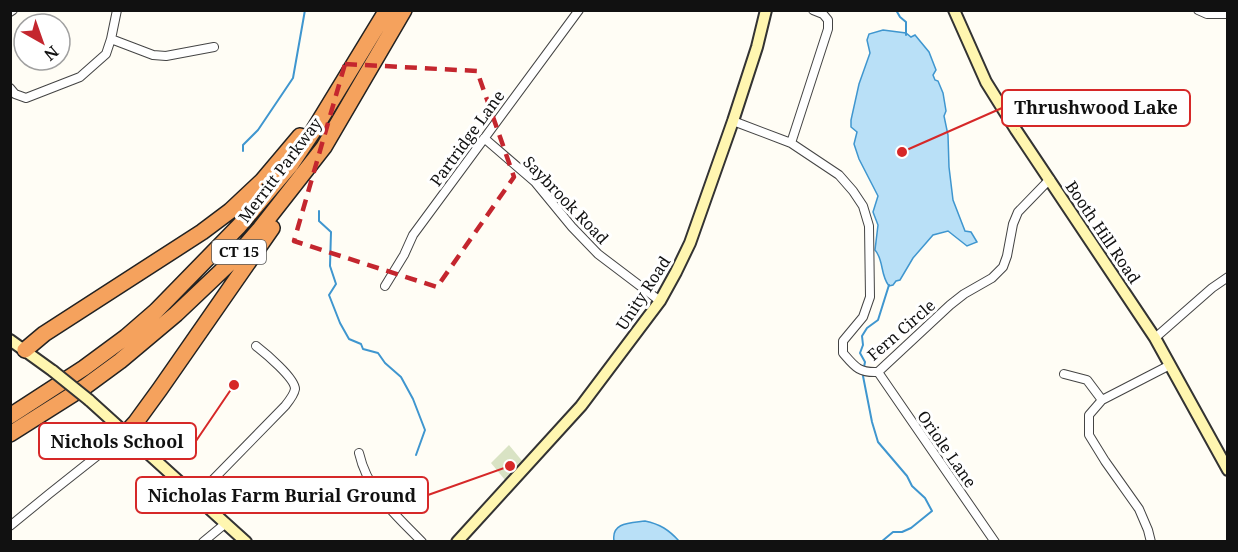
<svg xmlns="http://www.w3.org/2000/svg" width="1238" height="552" font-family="'Noto Serif',serif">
<rect width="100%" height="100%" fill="#fffdf5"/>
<path fill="#d9e3c4" d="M509 445 528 468 510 486 491 463Z"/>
<path fill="#b9e0f7" stroke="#3f96cf" stroke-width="1.5" d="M883 30 906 33 911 37 915 35 929 52 936 70 933 75 935 80 938 81 943 93 946 111 944 116 948 135 949 167 953 200 965 231 971 232 977 242 967 246 948 231 933 235 913 258 900 280 896 281 893 285 889 286C880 275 884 260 875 250L878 225 873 212 878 196 859 159 854 144 857 132 851 127V120L859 84 870 53 867 40 869 34Z
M645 521C660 524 669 530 679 541H614C611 522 631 523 645 521Z"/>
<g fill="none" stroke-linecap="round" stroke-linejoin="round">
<path stroke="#3f96cf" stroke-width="2" d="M896 10 900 17 906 22V35
M243 151V145L258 130 293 78 305 10
M319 211V221L331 232 330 266 336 284 329 295 340 323 349 339 361 344 363 349 378 353 385 363 401 377 413 399 425 430 416 455
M864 367 865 362 860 353 863 345 862 336 867 328 878 320 889 285
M863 376 872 422 878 442 907 476 912 486 925 498 932 511 911 528 902 532H893L881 542"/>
<defs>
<path id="street" d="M1198 10 1207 14H1228
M10 12 13 10
M111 39 153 55 166 56 214 47
M10 88 15 94 26 98 80 77 106 54 111 39 117 10
M733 121 791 143 839 175 853 191 863 206 869 226 870 297 863 317 843 341V353C855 367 859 373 878 372L950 305 964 294 992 278 1003 267 1007 256 1013 224 1018 212 1050 179
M484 138 535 182 572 227 598 254 660 301
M791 143 828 29V20L823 14 813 10
M385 286 404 255 413 235 579 10
M1155 338 1212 288 1228 277
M878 372 995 542
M1064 374 1087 380 1102 400
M359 453C368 492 395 514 422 542
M197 496 285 406C289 401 294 395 295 389 295 378 265 353 256 346
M10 526 49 494 126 433
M203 542 226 523
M1151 542 1148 530 1139 509 1105 461 1089 435V415L1102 400 1170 365"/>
<path id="secondary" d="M954 10 986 82 1016 130 1155 338 1228 470
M10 340 53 371
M89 400 246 542
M457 542 581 406 660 301 676 272 690 243 733 121 757 47 766 10"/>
<path id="highway" d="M25 350 44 334 202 232 230 211 262 181 300 136
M10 416 84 368 126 337 156 311 239 226 290 166 312 133 387 10
M126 433 136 422 160 389 272 228
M10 434 86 386 120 361 176 314 232 261 259 230 324 147 404 10"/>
</defs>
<use href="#street" stroke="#444" stroke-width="10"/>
<use href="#secondary" stroke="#333" stroke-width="14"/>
<use href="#highway" stroke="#222" stroke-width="18"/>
<use href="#street" stroke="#fff" stroke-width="8"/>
<use href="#secondary" stroke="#fff6b0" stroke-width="10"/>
<use href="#highway" stroke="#f5a25d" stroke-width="15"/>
<defs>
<path id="secondary-bridge" d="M53 371 89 400"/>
</defs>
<use href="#secondary-bridge" stroke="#333" stroke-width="14" stroke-linecap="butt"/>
<use href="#secondary-bridge" stroke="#fff6b0" stroke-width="10"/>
</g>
<path fill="none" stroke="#c4262e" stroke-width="4.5" stroke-dasharray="12 8" stroke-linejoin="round" d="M345 64 477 71 514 177 437 287 294 241Z"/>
<g text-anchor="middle" stroke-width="6" stroke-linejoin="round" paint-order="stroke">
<rect fill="#fff" stroke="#585858" stroke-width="1.5" x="212" y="240" width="54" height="24" rx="4.5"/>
<g font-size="15" font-weight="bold" fill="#111">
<text x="239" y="257">CT 15</text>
</g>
<g font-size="16" fill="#111" stroke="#fff">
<text transform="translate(467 138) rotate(-54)" y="6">Partridge Lane</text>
<text transform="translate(280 170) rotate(-53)" y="6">Merritt Parkway</text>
<text transform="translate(566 200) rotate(46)" y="6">Saybrook Road</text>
<text transform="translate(1103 232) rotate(56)" y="6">Booth Hill Road</text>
<text transform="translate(643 293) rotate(-57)" y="6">Unity Road</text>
<text transform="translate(901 330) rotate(-41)" y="6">Fern Circle</text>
<text transform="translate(947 449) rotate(55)" y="6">Oriole Lane</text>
</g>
</g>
<path fill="none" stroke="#d62828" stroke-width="2" d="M902 152L1002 108M234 385L196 441M510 466L428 495"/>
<g fill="#d62828" stroke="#fff" stroke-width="2">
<circle cx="902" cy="152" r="6"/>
<circle cx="234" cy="385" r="6"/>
<circle cx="510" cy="466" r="6"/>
</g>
<g fill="#fff" stroke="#d62828" stroke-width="2">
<rect x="1002" y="90" width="188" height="36" rx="6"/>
<rect x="39" y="423" width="157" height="36" rx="6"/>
<rect x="136" y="477" width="292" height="36" rx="6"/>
</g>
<g font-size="18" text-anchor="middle" font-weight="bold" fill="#111">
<text x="1096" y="114">Thrushwood Lake</text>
<text x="117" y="448">Nichols School</text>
<text x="282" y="502">Nicholas Farm Burial Ground</text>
</g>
<rect width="1238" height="552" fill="none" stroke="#111111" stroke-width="24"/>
<g transform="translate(42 42) rotate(140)"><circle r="28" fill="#ffffff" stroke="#a0a0a0" stroke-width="1.5"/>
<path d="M0-4.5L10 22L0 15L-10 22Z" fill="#c4262e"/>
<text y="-9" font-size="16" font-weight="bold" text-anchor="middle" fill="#111111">N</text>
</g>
</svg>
